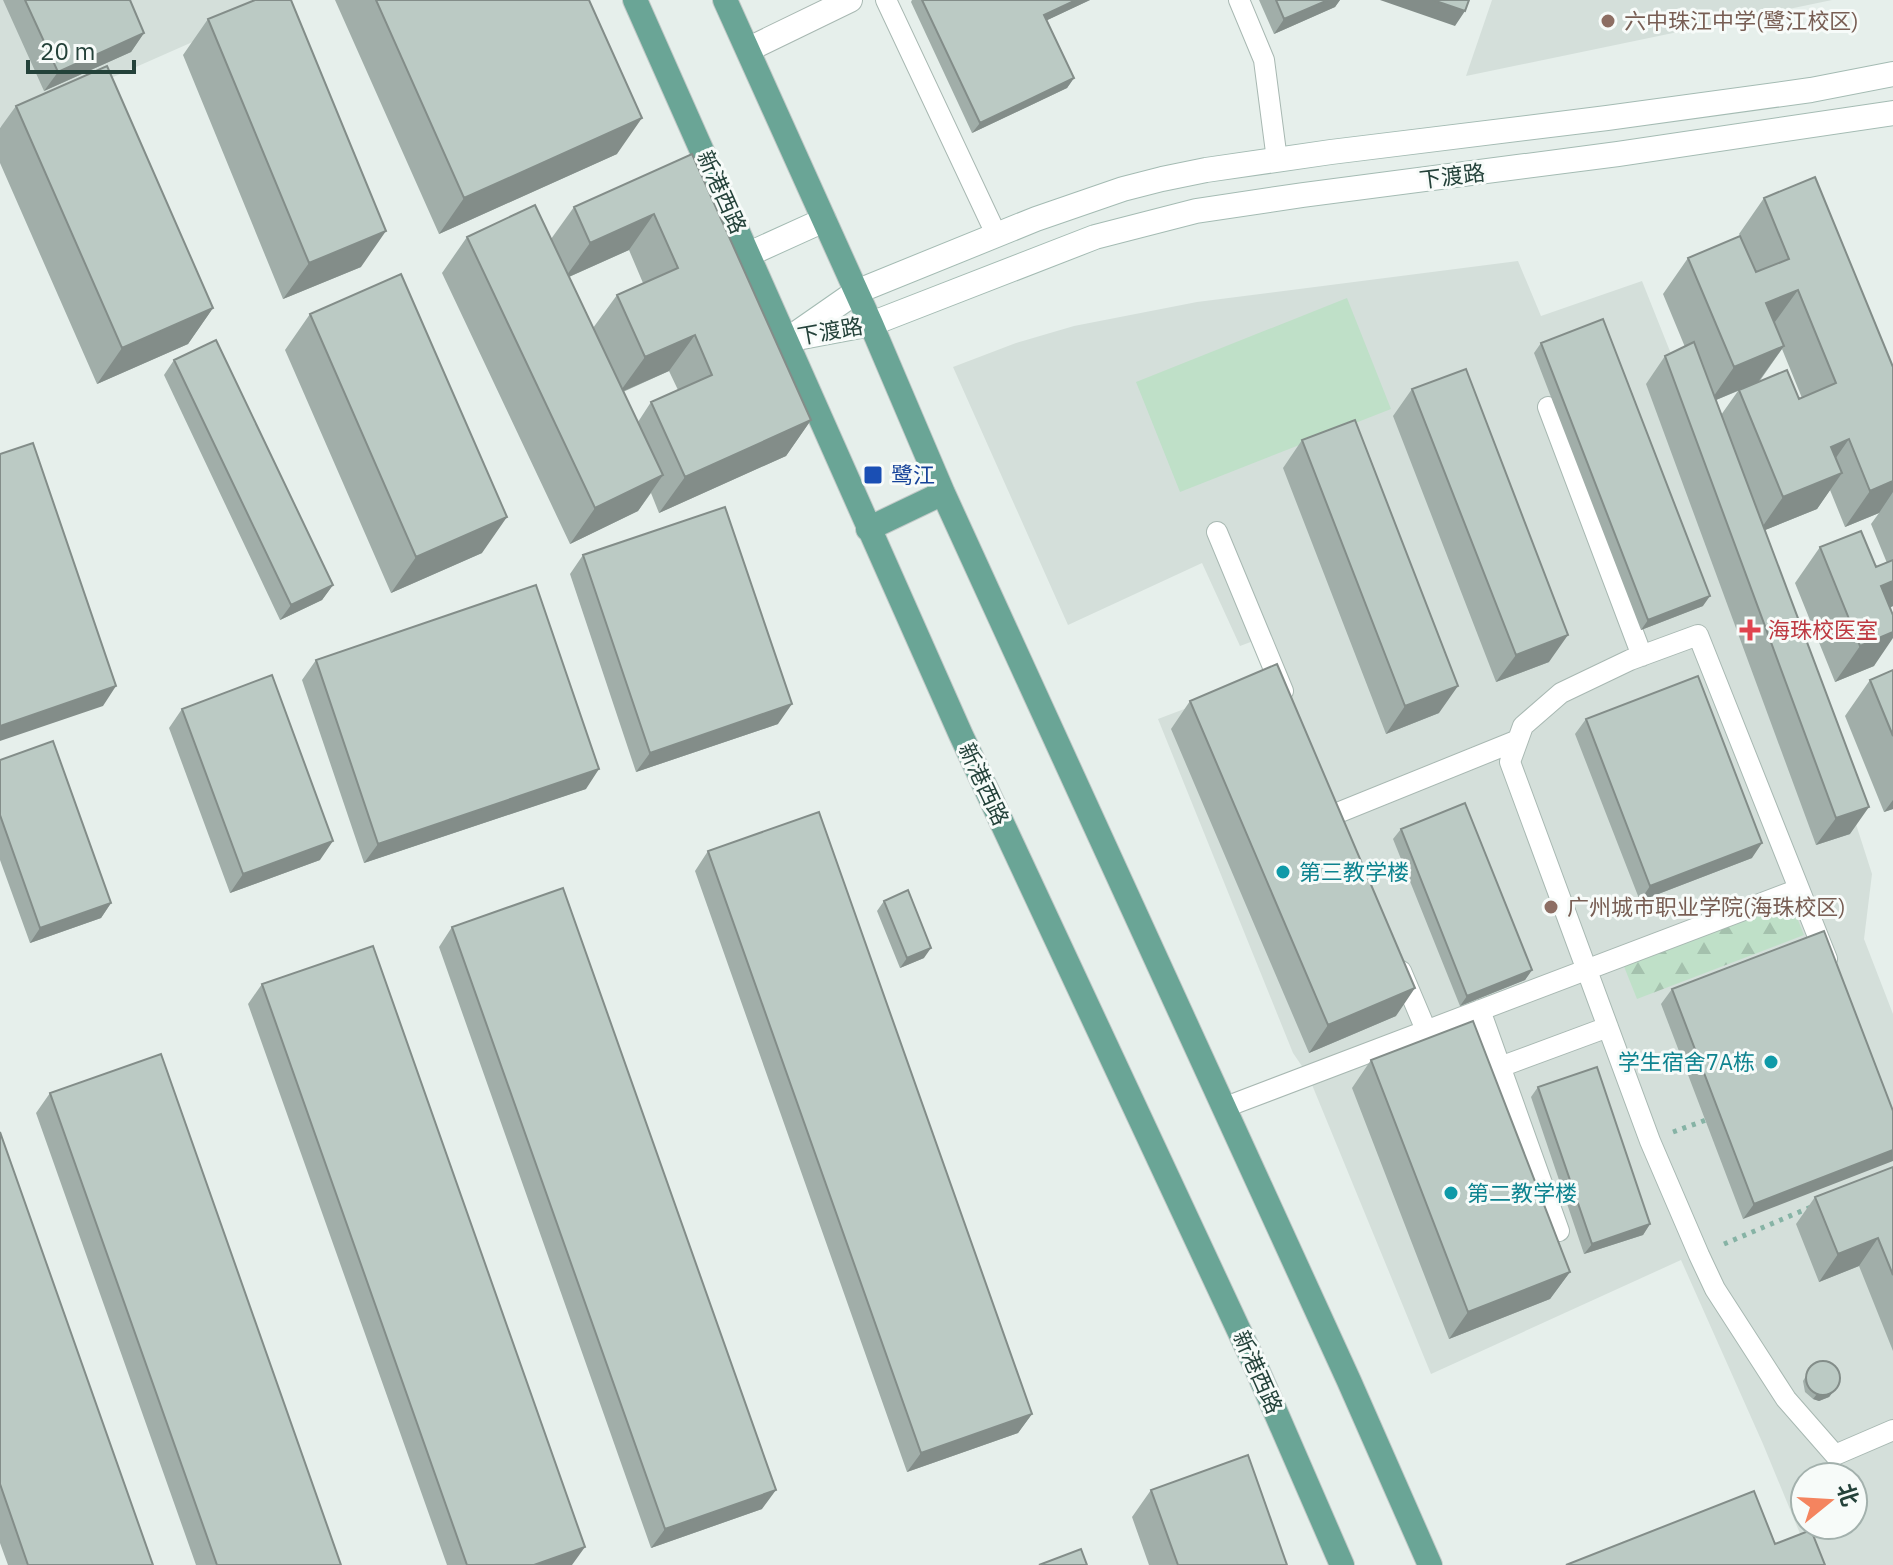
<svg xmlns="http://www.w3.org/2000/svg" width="1893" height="1565" font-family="'IBM Plex Sans','Noto Sans SC',sans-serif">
<defs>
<pattern id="forest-firs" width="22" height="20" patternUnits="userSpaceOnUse" patternTransform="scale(2)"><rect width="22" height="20" fill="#bfe0c8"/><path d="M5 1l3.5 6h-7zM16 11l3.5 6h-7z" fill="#a4c1ad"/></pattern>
</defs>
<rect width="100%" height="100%" fill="#e6efeb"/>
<path fill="#d4dfda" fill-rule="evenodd" d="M0 0H288L0 127Z
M1492 0H1832L1466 76Z
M1518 261 1541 316 1642 281 1846 793 1872 874 1864 939 1893 1014V1565H1813L1763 1444 1681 1260 1431 1374 1308 1075 1293 1053 1158 719 1271 676 1256 640 1240 646 1202 563 1068 625 953 367 1016 343 1074 326 1197 302ZM1805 1477H1853V1525H1805Z"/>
<path fill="url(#forest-firs)" d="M1790 900 1804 935 1637 999 1623 964Z"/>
<path fill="#bfe0c8" d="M1347 298 1391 409 1180 492 1136 382Z"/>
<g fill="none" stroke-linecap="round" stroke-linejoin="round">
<defs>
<path id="lane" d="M886 0 996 234
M1239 0 1264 60 1277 160
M1548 407 1642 656
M1217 532 1283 691
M1335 814 1518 740
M1827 959 1698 635 1630 660 1561 693 1523 726 1510 762 1650 1141 1699 1255 1715 1289 1786 1399 1835 1455 1893 1430
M1401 971 1426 1030
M1480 1010 1559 1231
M1500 1067 1608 1027
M1223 1108 1799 889"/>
<path id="street" d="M749 49 850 0"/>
<path id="secondary" d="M749 254 824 220
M797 338 871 324 1095 237 1196 211 1303 195 1618 154 1893 113
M787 340 856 292 1036 219 1123 189 1162 179 1206 170 1331 152 1607 118 1811 90 1893 74"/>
<path id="primary" d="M635 0 961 735 1256 1367 1342 1565
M725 0 871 324 943 493 1349 1381 1430 1565
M868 529 943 493"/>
</defs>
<use href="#lane" stroke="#a8b8b2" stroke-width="22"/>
<use href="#street" stroke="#a8b8b2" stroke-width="26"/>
<use href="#secondary" stroke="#a4bbb3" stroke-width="26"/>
<use href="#primary" stroke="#c2cac8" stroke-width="26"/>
<path stroke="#86b3a5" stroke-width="5" stroke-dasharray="4 6" stroke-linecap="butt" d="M1673 1132 1706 1120
M1724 1244 1811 1207"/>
<use href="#lane" stroke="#fff" stroke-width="20"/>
<use href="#street" stroke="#fff" stroke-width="24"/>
<use href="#secondary" stroke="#fff" stroke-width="24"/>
<use href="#primary" stroke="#6aa596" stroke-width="24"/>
</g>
<path fill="#a1aea9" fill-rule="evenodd" d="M3 0H130L144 33 131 52 44 91Z
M335 0H589L617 154 439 234Z
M912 0H1090L1047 20 1074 78 1067 88 972 133 911 2Z
M1259 0H1340L1335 7 1274 34Z
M208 19 361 267 283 299 183 55Z
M16 106 213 308 188 344 97 384 0 163V128Z
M692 154 811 420 786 456 659 513 651 493 638 511 570 544 442 273 467 237 551 239 574 207ZM629 250 643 283 617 295 593 328 569 277ZM669 371 678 390 651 402 638 422 623 392Z
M1764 198 1893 367V606L1890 608 1874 666 1835 682 1795 583 1820 547 1876 567 1887 563 1871 524 1879 513 1845 527 1830 490 1817 509 1765 530 1850 834 1816 845 1646 384 1665 356 1685 347 1663 294 1688 258 1740 236 1739 234ZM1782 349 1802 398 1799 399 1759 382ZM1738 391 1721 415 1716 400Z
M310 314 482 553 391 593 285 350Z
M1541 343 1703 606 1641 630 1534 353Z
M174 360 333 585 322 600 280 620 164 375Z
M1412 389 1549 662 1496 682 1393 416Z
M1302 440 1439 713 1386 734 1283 468Z
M583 555 778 724 636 772 570 574Z
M316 660 586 789 364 863 302 680Z
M1893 670V809L1884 812 1845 716 1870 680Z
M1190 701 1396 1016 1309 1053 1171 729Z
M182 709 320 860 230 893 169 728Z
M1586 719 1752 858 1640 901 1575 734Z
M0 760 111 903 101 918 30 943 0 860Z
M1401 829 1532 970 1525 980 1460 1006 1393 839Z
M708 851 1032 1414 1018 1433 907 1472 695 871Z
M884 901 924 958 900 968 877 911Z
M452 927 762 1509 651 1548 439 947Z
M262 984 572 1565H447L248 1004Z
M1672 989 1893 1111 1743 1219 1661 1004Z
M1371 1060 1570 1272 1550 1299 1449 1339 1352 1088Z
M1538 1087 1650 1224 1643 1235 1584 1254 1531 1097Z
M50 1093 341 1565H196L36 1113Z
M0 1132 153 1565H8L0 1543Z
M1893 1167V1351L1859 1266 1819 1282 1796 1224 1815 1197Z
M1812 1366 1840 1383 1829 1397 1819 1401 1813 1399 1805 1392 1803 1381Z
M1151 1490 1287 1565H1149L1132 1517Z"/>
<path fill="#838d89" d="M1076 0H1090L1037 25 1044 15Z
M1328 0H1340L1335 7 1274 34 1284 19Z
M1380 0H1433L1465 11 1455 26Z
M144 33 131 52 44 91 58 72Z
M1074 78 1067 88 972 133 980 123Z
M642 118 617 154 439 234 464 198Z
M654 214 629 250 564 279 590 243Z
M386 231 361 267 283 299 309 263Z
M1798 290 1772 326 1766 303Z
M213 308 188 344 97 384 122 348Z
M695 335 669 371 619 393 645 357Z
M1784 346 1758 382 1709 403 1734 367Z
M811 420 786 456 659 513 685 477Z
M1849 439 1824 475 1831 447Z
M1842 473 1817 509 1758 533 1783 497Z
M663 475 638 511 570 544 595 508Z
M1893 481V492L1879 513 1845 527 1870 491Z
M507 517 482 553 391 593 416 557Z
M1893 581V606L1856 622 1881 586Z
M333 585 322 600 280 620 291 605Z
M1710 596 1703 606 1641 630 1648 620Z
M1893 632V638L1874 666 1835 682 1860 646Z
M1568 635 1549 662 1496 682 1516 655Z
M116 686 103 706 0 741V726Z
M1458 686 1439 713 1386 734 1405 706Z
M792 704 778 724 636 772 650 753Z
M599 769 586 789 364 863 378 844Z
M1893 800V809L1884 812Z
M1869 807 1850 834 1816 845 1836 818Z
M333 841 320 860 230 893 243 874Z
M1762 843 1752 858 1640 901 1650 886Z
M111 903 101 918 30 943 40 928Z
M931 948 924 958 900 968 907 958Z
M1532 970 1525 980 1460 1006 1467 996Z
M1415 988 1396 1016 1309 1053 1328 1025Z
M1893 1150V1161L1743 1219 1754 1204Z
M1650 1224 1643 1235 1584 1254 1592 1244Z
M1878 1238 1859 1266 1819 1282 1838 1254Z
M1570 1272 1550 1299 1449 1339 1468 1312Z
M1833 1392 1829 1397 1819 1401 1813 1399 1817 1394Z
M1032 1414 1018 1433 907 1472 921 1453Z
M776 1490 762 1509 651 1548 665 1529Z
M585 1547 572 1565H534Z"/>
<path fill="#bbcac4" stroke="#838d89" stroke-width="2" d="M25 0H130L144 33 58 72Z
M255 0H291L386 231 309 263 208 19Z
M376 0H589L642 118 464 198Z
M922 0H1076L1044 15 1074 78 980 123Z
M1276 0H1328L1284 19Z
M1433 0H1469L1465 11Z
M107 66 213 308 122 348 16 106Z
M692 154 811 420 685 477 651 402 712 375 695 335 645 357 617 295 678 268 654 214 590 243 574 207Z
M1815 177 1893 367V481L1870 491 1849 439 1831 447 1842 473 1783 497 1739 390 1787 370 1799 399 1836 383 1798 290 1766 303 1784 346 1734 367 1688 258 1740 236 1756 272 1789 259 1764 198Z
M535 205 663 475 595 508 467 237Z
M401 274 507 517 416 557 310 314Z
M1603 319 1710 596 1648 620 1541 343Z
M216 340 333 585 291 605 174 360Z
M1694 342 1869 807 1836 818 1665 356Z
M1466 369 1568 635 1516 655 1412 389Z
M1355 420 1458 686 1405 706 1302 440Z
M33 443 116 686 0 726V454Z
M725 507 792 704 650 753 583 555Z
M1861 531 1876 567 1893 560V581L1881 586 1893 615V632L1860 646 1820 547Z
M536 585 599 769 378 844 316 660Z
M1277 664 1415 988 1328 1025 1190 701Z
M1893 670V736L1870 680Z
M272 675 333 841 243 874 182 709Z
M1698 676 1762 843 1650 886 1586 719Z
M53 741 111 903 40 928 0 815V760Z
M1465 803 1532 970 1467 996 1401 829Z
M819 812 1032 1414 921 1453 708 851Z
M563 888 776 1490 665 1529 452 927Z
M908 890 931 948 907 958 884 901Z
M1824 931 1893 1111V1150L1754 1204 1672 989Z
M373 946 585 1547 534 1565H467L262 984Z
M1473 1021 1570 1272 1468 1312 1371 1060Z
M161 1054 341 1565H217L50 1093Z
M1597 1067 1650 1224 1592 1244 1538 1087Z
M0 1132 153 1565H28L0 1484Z
M1893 1167V1275L1878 1238 1838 1254 1815 1197Z
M1806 1378a17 17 0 1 1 34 0a17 17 0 1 1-34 0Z
M1248 1455 1287 1565H1178L1151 1490Z
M1754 1491 1775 1544 1811 1530 1825 1565H1566Z
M1081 1549 1087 1565H1039Z"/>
<g fill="#8d6e63" stroke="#f7fbf9" stroke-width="3">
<circle cx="1608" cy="21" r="8"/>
<circle cx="1551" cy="907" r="8"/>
</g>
<rect fill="#1a4fb4" stroke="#f7fbf9" stroke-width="3" x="863" y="465" width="20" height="20" rx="4"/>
<path fill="#e0444e" stroke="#f7fbf9" stroke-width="3" d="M1746 618h8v8h8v8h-8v8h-8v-8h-8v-8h8z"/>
<g fill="#0f9aa8" stroke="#f7fbf9" stroke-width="3">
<circle cx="1283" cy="872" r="8"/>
<circle cx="1771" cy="1062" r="8"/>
<circle cx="1451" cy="1193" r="8"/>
</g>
<g text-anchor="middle" stroke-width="6" stroke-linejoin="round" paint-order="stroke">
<g font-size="22" fill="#785e54" stroke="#f7fbf9" text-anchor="start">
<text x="1624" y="29">六中珠江中学(鹭江校区)</text>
<text x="1567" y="915">广州城市职业学院(海珠校区)</text>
</g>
<g font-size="22" fill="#24423a" stroke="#f7fbf9">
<text transform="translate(1452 176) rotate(-7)" y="8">下渡路</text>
<text transform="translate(722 192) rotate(66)" y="8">新港西路</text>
<text transform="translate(830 331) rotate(-10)" y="8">下渡路</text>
<text transform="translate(984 784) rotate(65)" y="8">新港西路</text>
<text transform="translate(1258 1372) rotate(66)" y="8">新港西路</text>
</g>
<g font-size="22" fill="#164399" stroke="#f7fbf9" text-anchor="start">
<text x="891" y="483">鹭江</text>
</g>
<g font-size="22" fill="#be3a42" stroke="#f7fbf9" text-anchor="start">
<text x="1768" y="638">海珠校医室</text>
</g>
<g font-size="22" fill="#0d838f" stroke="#f7fbf9" text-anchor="start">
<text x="1299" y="880">第三教学楼</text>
<text x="1755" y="1070" text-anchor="end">学生宿舍7A栋</text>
<text x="1467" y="1201">第二教学楼</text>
</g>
</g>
<g transform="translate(1829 1501) rotate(72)"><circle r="38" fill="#f7fbf9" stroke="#a3b1ad" stroke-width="2"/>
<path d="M0-6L14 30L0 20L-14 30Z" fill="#f4845f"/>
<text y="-12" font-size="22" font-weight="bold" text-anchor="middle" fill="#24423a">北</text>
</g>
<path d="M28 60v12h106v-12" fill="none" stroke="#24423a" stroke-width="4"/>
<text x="40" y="60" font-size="24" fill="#24423a" stroke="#f7fbf9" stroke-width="6" paint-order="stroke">20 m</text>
</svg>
